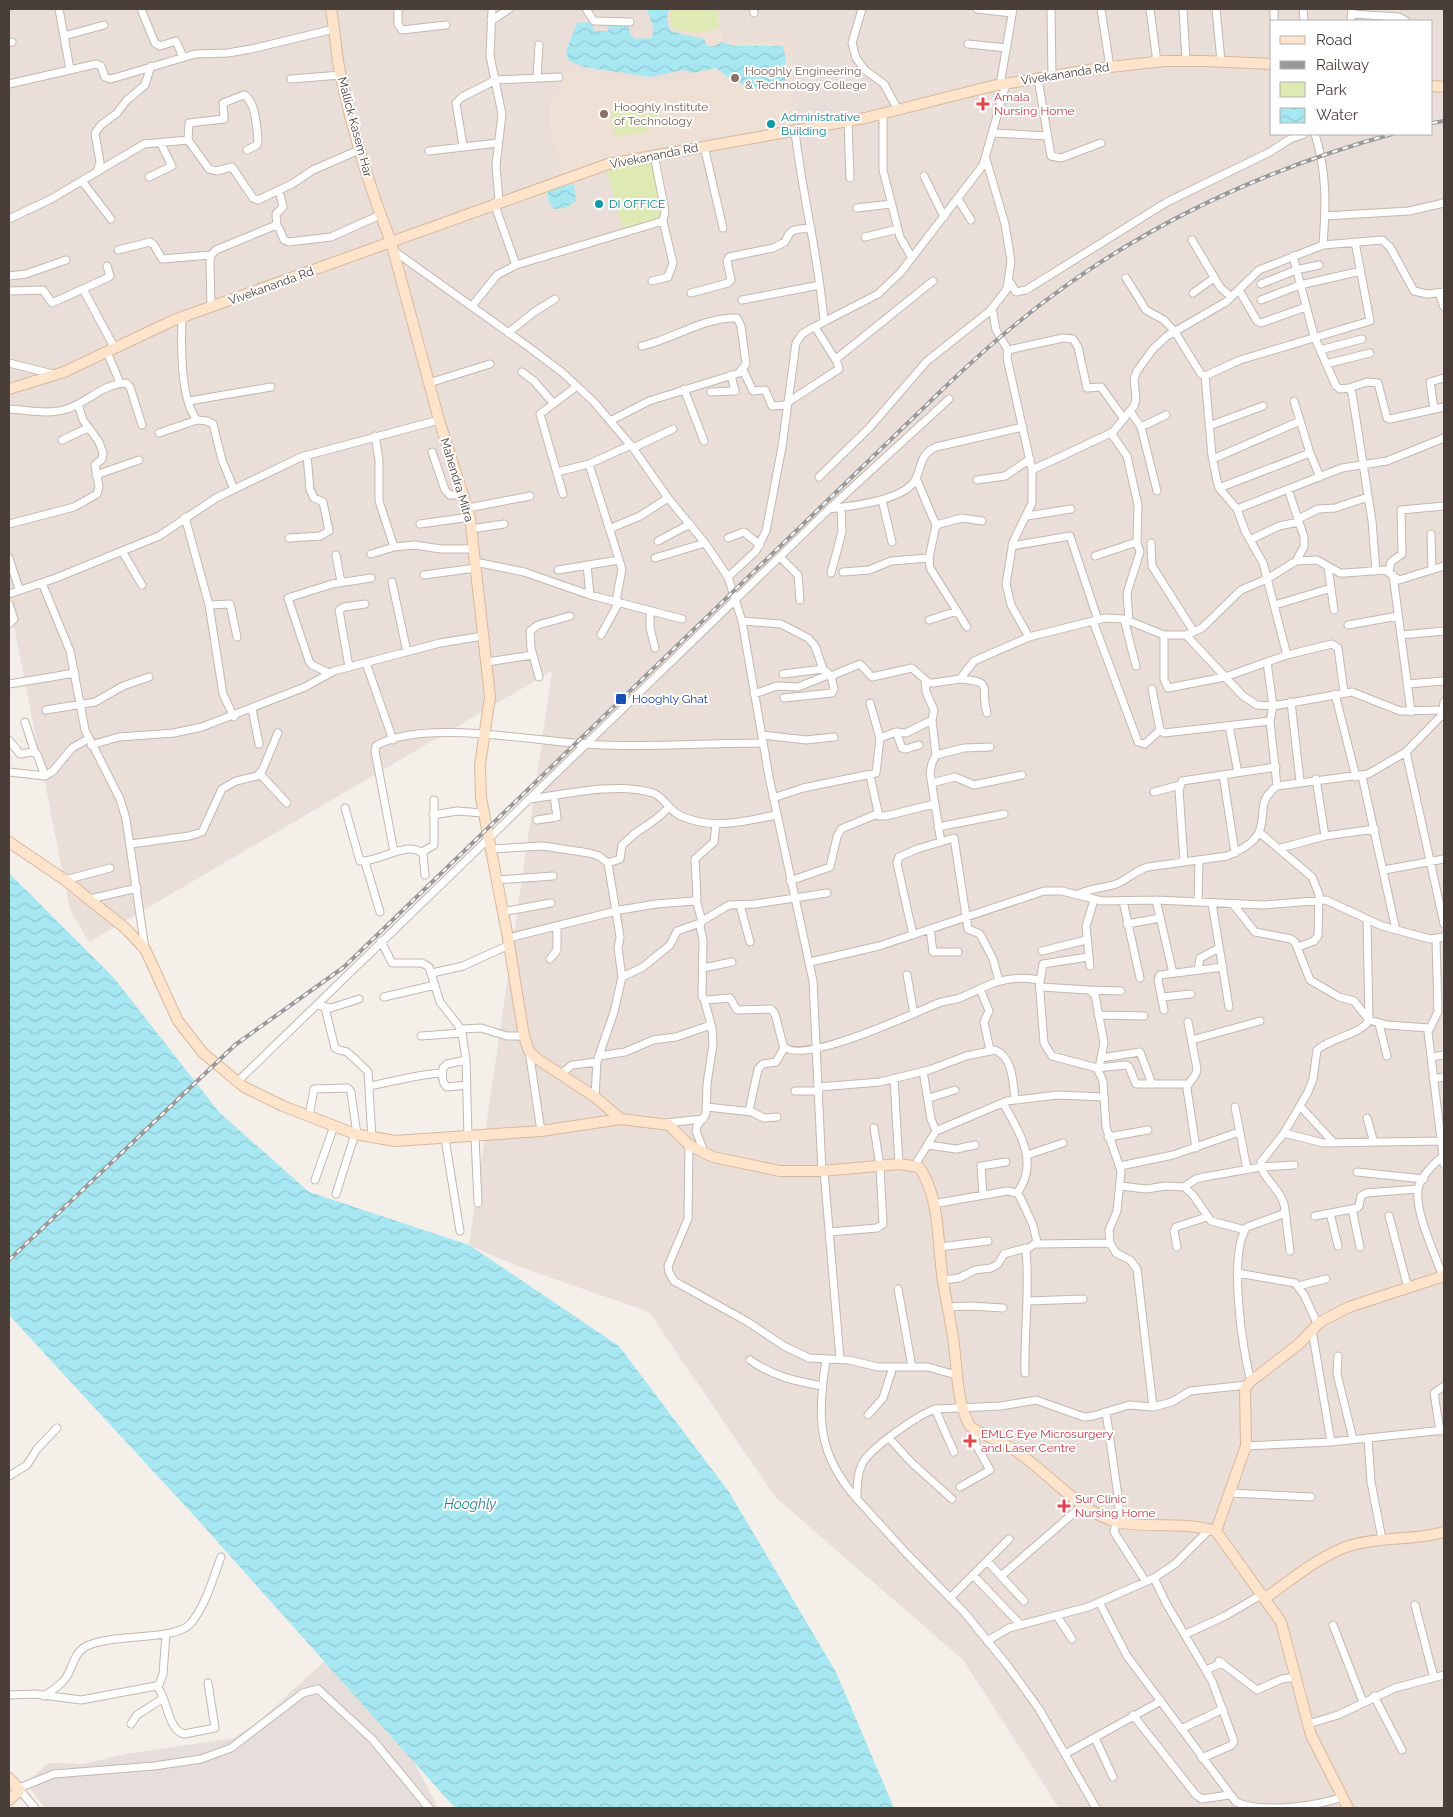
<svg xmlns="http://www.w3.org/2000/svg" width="1453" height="1817" font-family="Raleway,sans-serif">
<defs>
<pattern id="water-waves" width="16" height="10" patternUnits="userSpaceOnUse" patternTransform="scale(1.25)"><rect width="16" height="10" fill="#a7e7f1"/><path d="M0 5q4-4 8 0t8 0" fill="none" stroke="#91c7cf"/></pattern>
</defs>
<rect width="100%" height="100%" fill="#f5efea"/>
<path fill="#e9dfd8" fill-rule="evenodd" d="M9 9H1444V1808H1059L963 1660 775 1497 649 1312 520 1267 469 1245 552 671 89 942 70 910 9 601ZM1272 21H1432V134H1272Z"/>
<path fill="#e5dedb" d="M327 1659 402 1739 438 1808H45L25 1782 49 1763 81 1764 127 1754 234 1738 258 1722Z"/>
<path fill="#eee0d4" d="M670 9H719L723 39 734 43 791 41 793 65 792 107 795 108 797 124 721 135 653 149 649 129 652 149 600 161 563 175 549 123V106L550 95 561 94 563 68 643 80 673 79V82L678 76 709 71 706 50 671 30 668 18Z"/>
<path fill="#dfe9b3" d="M672 9H717L719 28 696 33 673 29 670 17Z
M633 105 660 107 657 123 649 124V131L616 137 611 122 613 106Z
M653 156 664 211 658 218 623 228 606 169Z"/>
<path fill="url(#water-waves)" d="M647 9H669L667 17 670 31 704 39 707 46H715L722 42 735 46H783L786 59 785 86C758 92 736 86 716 68L694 73 682 70 651 77 584 67 568 60 566 51 577 23 592 22 594 31H608L609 25H629V32L635 39 651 38 654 30Z
M566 184 574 185 576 201 566 208 554 209 548 200V192Z
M9 873 114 978 219 1112 309 1192 469 1245 619 1346 729 1492 836 1672 894 1808H455L199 1521 9 1315Z"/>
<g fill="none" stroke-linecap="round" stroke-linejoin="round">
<defs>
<path id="street" d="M59 9 70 69
M141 9 155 43 160 46 176 41 183 57
M398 9V24L402 30 446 25
M492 9 490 56 502 114 496 165 499 202
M586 9 594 21 630 22
M753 9 754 13
M862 9 852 43 856 58 865 70 884 84 898 110
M977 9 1012 13
M1051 9 1052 77
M1101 9 1110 67
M1150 9 1157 62
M1183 9 1186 61
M1216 9 1221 61
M1274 9V21
M1303 9 1304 21
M1352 14 1399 17 1406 21
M491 21 509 9
M1351 21 1352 9
M64 36 104 25
M9 43 12 42
M968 44 1007 48
M537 78 539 45
M291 79 341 75
M1038 79 1051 156 1061 158 1101 143
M9 84 96 64 101 66 105 77 111 79 195 54 228 53 251 49 334 29
M1000 85 1013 9
M883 114V170L900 237 912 258
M848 121 850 178
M795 131C802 195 819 257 824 322
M994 133 1048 136
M1315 134C1327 173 1326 205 1323 245
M188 140 189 123 224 119 223 103 244 95C256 101 257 129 258 141L257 145 247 150
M463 146 456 103 462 97 496 80 559 77
M704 146 723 228
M429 151 498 143
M97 172 100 162 95 133 101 125 117 113 126 101 145 85 151 66
M924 176 944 217
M149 177 172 166 161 144
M82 181 111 219
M958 199 971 220
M494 203 516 265
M857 208 891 204
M1325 216 1409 211 1444 203
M9 219 51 199 144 144 188 140 209 169 216 171 232 167 253 198 258 200 292 184 313 170 359 150
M277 226 276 214 283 207 279 190
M865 237 898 229
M1192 240 1220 287 1231 297
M118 250 150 242 154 245 162 259 211 255
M394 251 530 348 563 373 594 402 633 448 668 498 705 543 728 577 742 621 769 777 813 981 822 1171
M1293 256 1314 336 1336 386 1340 389 1349 388 1352 393 1372 521 1376 571
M9 276 26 274 66 260
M1126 278 1146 310 1164 320 1175 332 1201 374 1205 376 1240 360 1370 321 1355 242
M652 281 668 277 673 263 663 221
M1009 281 1016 292 1026 290 1167 202 1270 152 1290 139 1304 134
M1261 284 1296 270 1319 265
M83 289 115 349
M1239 290 1257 321 1261 323 1306 307
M9 291 43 290 52 303 107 278 110 276 107 266
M691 293 728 283 731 280 727 261 729 257 773 248 785 242C791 227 795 230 811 228
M1193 293 1214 278
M1439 293 1444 307
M742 300 820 285
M1261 300 1300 285 1361 271
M472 306 497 275 516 265 663 221 665 211 654 155
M211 307 210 261 211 255 216 250 274 226 279 228 284 240 289 242 331 237 380 215
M992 308 996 330 1008 350
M182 317C181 343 180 400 197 420L207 421 213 424 222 460 234 489
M508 333 534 312 555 299
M1320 350 1362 339
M107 352 120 383
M836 359 933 281
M9 363 53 374
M1326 364 1370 353
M743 370 753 391 765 390 772 406 787 405
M522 372 534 381 553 403
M1205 376 1212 456 1217 481 1219 488 1237 509 1245 531 1263 563 1287 655
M429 383 490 364
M1349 388 1367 382 1378 383 1387 418 1390 419 1444 407
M684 389 704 441
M711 392 735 391 731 375
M189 401 271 387
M1294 401 1310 453 1320 477
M788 402 839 369 837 362 815 327
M9 409C27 410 49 415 67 409 88 402 102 384 126 383L130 387 142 425
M1434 409 1430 382 1444 378
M1130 411 1141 427 1157 491
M610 421 649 401 739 373 746 364 741 326 737 318C703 317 674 339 642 346
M1209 426 1263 406
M1141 427 1166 415
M159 433 197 420
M375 436 379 460V501L394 547
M62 440 88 428
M633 448 673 429
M432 452 445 490 450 495H464
M1213 459 1300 421
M589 464 622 569 616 601
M1032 470 1113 432
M557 472 589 464 631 445
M96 475 139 460
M819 477 870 427 927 361 990 311 1007 289 1011 261 1005 224 986 159
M916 478 936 525 929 558 930 568 967 627
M977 480 1005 476 1030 459
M1219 488 1310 453
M1288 489 1304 537V547L1296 561
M563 494 540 414 577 386
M882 500 892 542
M468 508 530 496
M829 509C851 506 900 501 914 482 923 468 918 455 936 447L1023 427
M1237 509 1342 468 1387 461 1444 438
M1027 516 1071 509
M185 517 209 605 223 694 234 717
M1298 519 1318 509 1335 508 1368 497
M9 524 74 507 97 494 99 487 95 465 102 459 103 453 99 442 83 420 78 404
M420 524 470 517
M936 525 962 518 982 521
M471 529 504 524
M609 529 640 516 668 498
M1431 534 1432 569
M289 538 320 536 329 531 323 502 314 498 310 490 307 455
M728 538 744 532 760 545
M1250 540 1279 526 1299 522
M658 541 690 524
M1151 543 1152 566 1194 632
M1012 546 1070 536 1098 620
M122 551 142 585
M371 554 394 547 414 545 441 549H474
M336 555 341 582
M1095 556 1137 542
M780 557 798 575 800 600
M9 558 19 589
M655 558 705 543
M475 562 524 572 590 595 682 619
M587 565 590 595
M1328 567 1334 610
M558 570 619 560
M1389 571 1391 562 1402 554 1401 510 1444 506
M843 572 869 570 891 561 929 558
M831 573 842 532 841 508
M424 575 476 568
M1393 575 1411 712
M728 577 756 551 766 531 782 447 796 343 802 334 812 328 878 294 901 272 983 165 1006 84
M392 582 407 652
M42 583 70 651 85 730 120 799 126 819 145 949
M9 594 56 578 159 536 216 498 301 457 439 420
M9 604 14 619 9 624
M209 605 230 604 237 637
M1275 605 1331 588
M650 611V628L655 648
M1124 619 1136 666
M929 620 957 611
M742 621 781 624 808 638 815 646 823 669 831 676 860 664 872 677 912 668 929 683H933L960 679 974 661 1029 637 1105 618 1124 619 1164 635H1186L1202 628 1241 590 1267 579 1296 561 1317 560 1340 573H1345L1385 570 1399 580 1444 566
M1093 621 1138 742 1145 744 1160 730
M1129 621 1127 593 1140 552 1137 542 1138 505 1127 456 1113 436V432L1134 406 1136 399 1134 379 1137 371 1153 349 1167 336 1226 302 1259 270 1323 245 1382 240 1390 247 1414 291 1428 294 1444 292
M1348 625 1398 616
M601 635 619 602
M1164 635V679L1168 688 1225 677 1287 655 1332 644 1338 648 1344 692
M1186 635 1243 696 1257 705 1273 706 1352 692 1400 711 1443 710
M1401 635 1444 631
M1029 637 1011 605 1006 584 1013 542 1032 503V470L1007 358 1008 350 1063 338 1073 339 1078 347 1087 388 1101 387 1124 419
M487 662 533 655
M1267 662 1273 706 1270 721 1277 786
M366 663 393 740
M349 667 339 610 344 607 365 604
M329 673 312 665 309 661 288 598 332 584 371 578
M783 674 823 669
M539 677 531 648 530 631 538 625 570 616
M960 679C996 682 979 687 987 713
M925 680 926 692 934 710 932 720 936 755 932 763 930 773 941 842
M9 684 75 673
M1407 684 1444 681
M1152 689 1160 730 1164 733 1270 721
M754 694 777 686 798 687 828 675
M1335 694 1356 777
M784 698 832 693 834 689 831 676
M1291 702 1300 781
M252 709 259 744
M46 710 95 702 123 686 149 677
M25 722 35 753
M1229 726 1238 773
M896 732 902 748 906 749 919 745
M762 735 806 740 834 737
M880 738 896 732 906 733 932 720
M9 740 20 754 32 752 37 754 45 776
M91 745 119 737 174 733 202 727 305 687 334 671 440 643 483 636
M1406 752 1444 924
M936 755 964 748 990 747
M9 772 45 776 53 771 72 748 88 739
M260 774 287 803
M1223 775 1235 853
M870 776 879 816H886L934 804
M1362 776 1396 930
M1316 779 1325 836
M932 783 955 777 974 785 1022 775
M1154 792 1180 785
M773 798 803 788 876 773 880 738 870 703
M530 799C566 794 617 782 653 793 663 796 669 810 679 815 712 831 743 821 777 815
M345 808 360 861C378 863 409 839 423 854L425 875
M433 815 457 811 483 813
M537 820 557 817 554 796
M938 827 1004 814
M1259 832 1312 877 1319 894 1318 936 1314 941 1298 947
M131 844 189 836 202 832 222 789 236 781 257 776 262 771 278 733
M1281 848 1325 836 1375 829
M492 849 543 846 589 853 599 856 608 863 620 937 618 948 622 977 614 1012 597 1061 595 1097
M394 852 375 751 376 746C424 717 546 744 603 745 656 747 710 743 763 743
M422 852 434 845V800
M365 862 380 912
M1184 862 1179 790 1182 781 1276 767
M608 863 620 859 622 845C628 841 631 836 637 832 649 824 658 819 668 808
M1384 870 1444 859
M65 880 110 868
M497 880 553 876
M790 881 830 867 837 837 841 829 877 814
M827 893 755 904 729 905 702 921 700 926 703 940 702 997 706 1000 730 998 737 1010 771 1009 775 1014 783 1045C796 1068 915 1013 936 1004 944 1000 954 1001 962 997 974 993 985 985 997 982 1009 978 1026 977 1039 980L1044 1043 1052 1056 1097 1068 1103 1081 1106 1127 1121 1171 1117 1211 1109 1230 1110 1243 1116 1253 1130 1260 1137 1269 1153 1407
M1077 895C1092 887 1101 889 1116 884 1127 880 1136 870 1148 867L1227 856C1238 851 1254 844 1259 832 1267 813 1256 802 1277 786L1368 774 1406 752 1442 715 1444 702
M90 899 137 888
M696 900 702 921
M1156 900 1173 973
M1123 901 1140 978
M1198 902 1199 861
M1212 903 1229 1007
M1233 904 1255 932 1291 939 1295 942 1310 980 1339 997 1354 1001 1369 1020 1387 1025 1429 1028
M740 905 750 942
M502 912 551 903
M1127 924 1160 918
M930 929 933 952H958
M913 935 897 863 899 857 917 849 954 838 968 929 980 934 993 959 999 981
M508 938 620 910 656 904 694 901 697 898 695 859 714 842 716 824
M1436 940 1438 1012 1428 1032 1444 1164
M381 941 392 963H422L429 967 440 1002 458 1025 462 1033 466 1060 468 1137
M1042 951 1086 940
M550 959 557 950V927
M810 962 879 946 1044 891H1062L1102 901 1156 900 1264 905 1326 900 1382 926 1430 939 1444 937
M1090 966 1086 926 1094 900
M703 968 732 962
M1198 970 1200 958 1219 948
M432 973 463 966 509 945
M907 975 914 1014
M622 977 643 967 670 945 677 931 700 923
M1040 982 1043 964 1088 957
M1041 987 1089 990 1095 995 1104 1043 1099 1068
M980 989 989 1011 984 1022 990 1050
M1089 990 1121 991
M384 997 435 985
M1162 997 1191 994
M704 999 712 1028 713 1044 707 1084 706 1114 697 1126 696 1131 705 1154
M321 1006 331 1008 359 999
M325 1008 335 1048C339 1051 342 1050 347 1052 348 1053 367 1070 368 1072L372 1139
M1164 1010 1158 980 1160 975 1223 967
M1098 1015 1144 1016
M1188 1022 1197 1069C1197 1078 1187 1081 1187 1089L1196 1148
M1379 1024 1387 1056
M461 1029 481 1028 507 1036H524
M421 1036 462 1033
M1192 1040 1260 1021
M529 1051 541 1131
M599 1056 625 1052 653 1040 676 1037 711 1025
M1431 1057 1444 1055
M1101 1058 1140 1052 1152 1084H1187
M466 1060 447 1064 443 1068C442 1074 442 1083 447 1087L467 1085
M1097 1068 1126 1065 1129 1067 1136 1084H1152
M923 1071 931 1119 936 1131
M561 1074 572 1065 597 1062
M894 1078 899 1164
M1433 1079 1444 1077
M237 1082 829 509 949 399
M369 1086C393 1082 418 1074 442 1073
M819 1087 880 1082 929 1070 966 1056 995 1050C1013 1057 1013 1083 1015 1099
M795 1091H819
M929 1098 955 1090
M1003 1103C1019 1131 1040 1163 1017 1193
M1300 1106 1334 1143
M707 1107 752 1112 764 1118 777 1117
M1235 1107 1247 1169
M749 1111 758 1069 763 1064 776 1062 784 1048
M309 1116 314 1089 348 1088 351 1092 357 1135
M1367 1118 1374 1143
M666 1123 703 1119
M1284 1133 1323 1143 1440 1141
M475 1137 478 1203
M1108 1137 1148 1130
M445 1139 460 1231
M689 1145 688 1219 668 1266 669 1272 674 1281 748 1322 784 1346 809 1358 849 1360 878 1367H928L956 1375
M928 1145 956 1149 975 1145
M1027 1155 1063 1143
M915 1165 936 1131 1007 1101 1058 1095 1104 1097
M1120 1166 1173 1155 1239 1132
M824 1171 840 1359
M1357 1172 1424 1179
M315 1180 334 1126
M1120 1186 1146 1189 1166 1186 1184 1187 1193 1195 1211 1221 1245 1230
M1184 1187 1196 1179 1204 1177 1261 1167 1294 1165
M336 1194 355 1134
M983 1195 981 1166 1006 1162
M933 1204 1007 1191 1017 1193 1020 1197 1033 1225 1037 1242 1026 1250C1030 1291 1024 1331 1025 1373
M1352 1209 1360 1247
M1285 1210 1290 1251
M1330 1213 1338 1246
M1315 1216 1357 1208 1359 1206 1361 1196 1366 1193 1418 1189
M1389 1216 1408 1288
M830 1232 877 1228 883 1224 880 1166 874 1128
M1036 1244 1110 1243
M939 1247 988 1241
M1177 1247 1174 1231 1176 1227 1207 1217
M1237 1273 1295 1283 1304 1295 1318 1325
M1443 1277C1435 1254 1415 1213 1418 1190 1419 1178 1435 1162 1444 1156
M943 1280 959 1278 975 1270 991 1268 998 1264 1004 1254 1026 1248
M1298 1286 1326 1279
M898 1289 912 1367
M1028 1301 1083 1299
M948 1307 970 1306 1003 1308
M1312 1330 1331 1442
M1338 1356 1337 1374 1353 1439
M750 1360C772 1376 795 1381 822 1386
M826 1360C817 1416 817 1454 857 1499
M1251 1381C1242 1350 1228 1253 1247 1227L1283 1214 1285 1210C1284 1190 1259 1177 1261 1162L1284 1133 1308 1092 1313 1079 1317 1050C1330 1038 1362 1034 1369 1020L1367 920
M935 1409 954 1452
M1106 1412 1118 1496 1119 1509 1114 1532 1146 1582
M868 1415 883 1398 893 1367
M1440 1431 1434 1393 1444 1386
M889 1438 912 1463 952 1499
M1368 1438 1371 1482 1382 1539
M1246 1446 1331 1442 1444 1430
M9 1476 27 1465 37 1449 57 1428
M960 1487 990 1470 975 1443 976 1431
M1230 1493 1311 1497
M987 1561 1024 1601
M973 1575 1020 1624
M1001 1576 1083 1505
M1154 1578 1166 1603 1212 1681 1234 1741 1232 1745 1202 1758
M950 1598 1009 1539
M1099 1602 1127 1656 1236 1802C1262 1814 1316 1806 1343 1797
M1415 1605 1434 1678
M1057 1616 1072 1639
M1333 1625 1363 1702
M1186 1634 1225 1616 1261 1595
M987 1641 1009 1628 1088 1607 1154 1578 1175 1564 1210 1529
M1219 1661 1257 1690 1282 1679 1296 1677
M1206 1670 1222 1663
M158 1687 163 1674 166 1634
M9 1695 35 1694 81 1700 156 1686C167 1694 167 1730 184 1734L215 1728 208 1683
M44 1696C51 1691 60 1686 65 1679 73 1669 73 1654 85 1647 112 1632 176 1642 191 1623 206 1605 213 1578 221 1557
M1374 1696 1402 1750
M1133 1715 1196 1795 1202 1799 1229 1795
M131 1724 137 1715 162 1699
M1308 1724 1338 1715 1395 1688 1444 1675
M1181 1729 1223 1709
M1095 1738 1113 1777
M1065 1754 1161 1701
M19 1788 54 1774 154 1766 201 1759 231 1748 303 1693 318 1689 373 1740 429 1808
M20 1790 35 1808
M1096 1808 1039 1709 1008 1666 964 1612 907 1554 857 1499C857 1486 857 1475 862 1464 870 1448 918 1415 935 1409L1001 1406 1036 1400 1084 1417 1093 1416 1129 1405 1153 1407 1172 1402 1190 1391 1247 1385"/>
<path id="secondary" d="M331 9C335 31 336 55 341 77 353 133 370 189 391 242L439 420 470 517 490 697 480 765 481 798 508 938 524 1036 529 1051 536 1058 595 1097 621 1119 669 1125 689 1145 713 1157 780 1171H822L899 1164 919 1167C941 1198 937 1245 943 1281 946 1300 950 1318 953 1337 957 1363 956 1403 970 1426 974 1431 1004 1443 1013 1449 1045 1469 1082 1515 1118 1522 1149 1529 1185 1521 1216 1531L1281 1622 1311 1735 1348 1808
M1432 86 1444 87
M9 389 64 372 174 320 608 164 865 118 992 86 1101 68 1164 61H1205L1272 64
M9 842 65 880 125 928 145 949 178 1021 203 1053 244 1087 283 1106 355 1134 395 1141 541 1131 621 1119
M1216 1531 1246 1446 1245 1388 1251 1381 1299 1344 1320 1322 1349 1307 1444 1276
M1264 1599C1291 1580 1319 1556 1349 1546 1380 1536 1413 1541 1444 1532
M9 1778 20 1790 9 1800"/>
</defs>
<use href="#street" stroke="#c4b7b0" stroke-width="9"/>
<use href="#secondary" stroke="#d8b89d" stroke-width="12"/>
<use href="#street" stroke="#fff" stroke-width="7"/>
<use href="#secondary" stroke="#fee4cb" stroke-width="10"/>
<defs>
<path id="rail" d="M1432 123 1444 121
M9 1260 235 1045 344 967 942 390C966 367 990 345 1016 324 1125 234 1255 172 1392 134"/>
</defs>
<use href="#rail" stroke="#999" stroke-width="4"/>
<use href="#rail" stroke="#fff" stroke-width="2" stroke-dasharray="5.5" stroke-linecap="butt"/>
</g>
<g fill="#8d6e63" stroke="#fff" stroke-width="2">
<circle cx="735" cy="78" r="5"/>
<circle cx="604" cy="114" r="5"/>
</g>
<g fill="#e0444e" stroke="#fff" stroke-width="2">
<path d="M980.5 96.5h5v5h5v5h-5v5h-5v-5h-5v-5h5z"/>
<path d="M967.5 1433.5h5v5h5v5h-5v5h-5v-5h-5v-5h5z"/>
<path d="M1061.5 1498.5h5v5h5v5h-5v5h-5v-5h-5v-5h5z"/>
</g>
<g fill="#0f9aa8" stroke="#fff" stroke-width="2">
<circle cx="771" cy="124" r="5"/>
<circle cx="599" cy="204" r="5"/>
</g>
<rect fill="#1a4fb4" stroke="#fff" stroke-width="2" x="615" y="693" width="12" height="12" rx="2.5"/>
<g text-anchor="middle" stroke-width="4" stroke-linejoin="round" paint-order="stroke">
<g font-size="12" fill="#785e54" stroke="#fff" text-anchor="start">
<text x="745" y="75">Hooghly Engineering<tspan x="745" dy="14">&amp; Technology College</tspan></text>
<text x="614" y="111">Hooghly Institute<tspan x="614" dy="14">of Technology</tspan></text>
</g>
<g font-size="12" fill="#493e38" stroke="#fff">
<text transform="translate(1065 74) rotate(-9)" y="4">Vivekananda Rd</text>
<text transform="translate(355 127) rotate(75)" y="4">Mallick Kasem Har</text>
<text transform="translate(654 156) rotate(-11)" y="4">Vivekananda Rd</text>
<text transform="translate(271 286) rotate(-20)" y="4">Vivekananda Rd</text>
<text transform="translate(457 480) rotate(73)" y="4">Mahendra Mitra</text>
</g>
<g font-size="12" fill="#be3a42" stroke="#fff" text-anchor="start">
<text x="994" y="101">Amala<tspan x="994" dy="14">Nursing Home</tspan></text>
<text x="981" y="1438">EMLC Eye Microsurgery<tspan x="981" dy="14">and Laser Centre</tspan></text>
<text x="1075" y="1503">Sur Clinic<tspan x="1075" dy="14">Nursing Home</tspan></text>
</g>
<g font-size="12" fill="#0d838f" stroke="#fff" text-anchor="start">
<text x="781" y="121">Administrative<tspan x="781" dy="14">Building</tspan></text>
<text x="609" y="208">DI OFFICE</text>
</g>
<g font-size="12" fill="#164399" stroke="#fff" text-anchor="start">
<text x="632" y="703">Hooghly Ghat</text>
</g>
<g font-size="14" font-style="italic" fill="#287e8d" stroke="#fff">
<text x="470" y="1509">Hooghly</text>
</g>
</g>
<rect width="1453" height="1817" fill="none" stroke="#493e38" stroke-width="20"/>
<rect x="1270" y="20" width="162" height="115" fill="#ffffff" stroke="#b6b2af"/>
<rect x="1280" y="36" width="25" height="8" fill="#fee4cb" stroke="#b6b2af"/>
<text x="1316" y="45" font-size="15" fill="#493e38">Road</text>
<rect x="1280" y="61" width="25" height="8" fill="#999999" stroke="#b6b2af"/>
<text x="1316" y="70" font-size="15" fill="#493e38">Railway</text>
<rect x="1280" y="82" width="25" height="15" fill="#dfe9b3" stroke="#b6b2af"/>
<text x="1316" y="95" font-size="15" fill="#493e38">Park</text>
<rect x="1280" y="108" width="25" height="15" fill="url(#water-waves)" stroke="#b6b2af"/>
<text x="1316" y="120" font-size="15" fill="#493e38">Water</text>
</svg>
